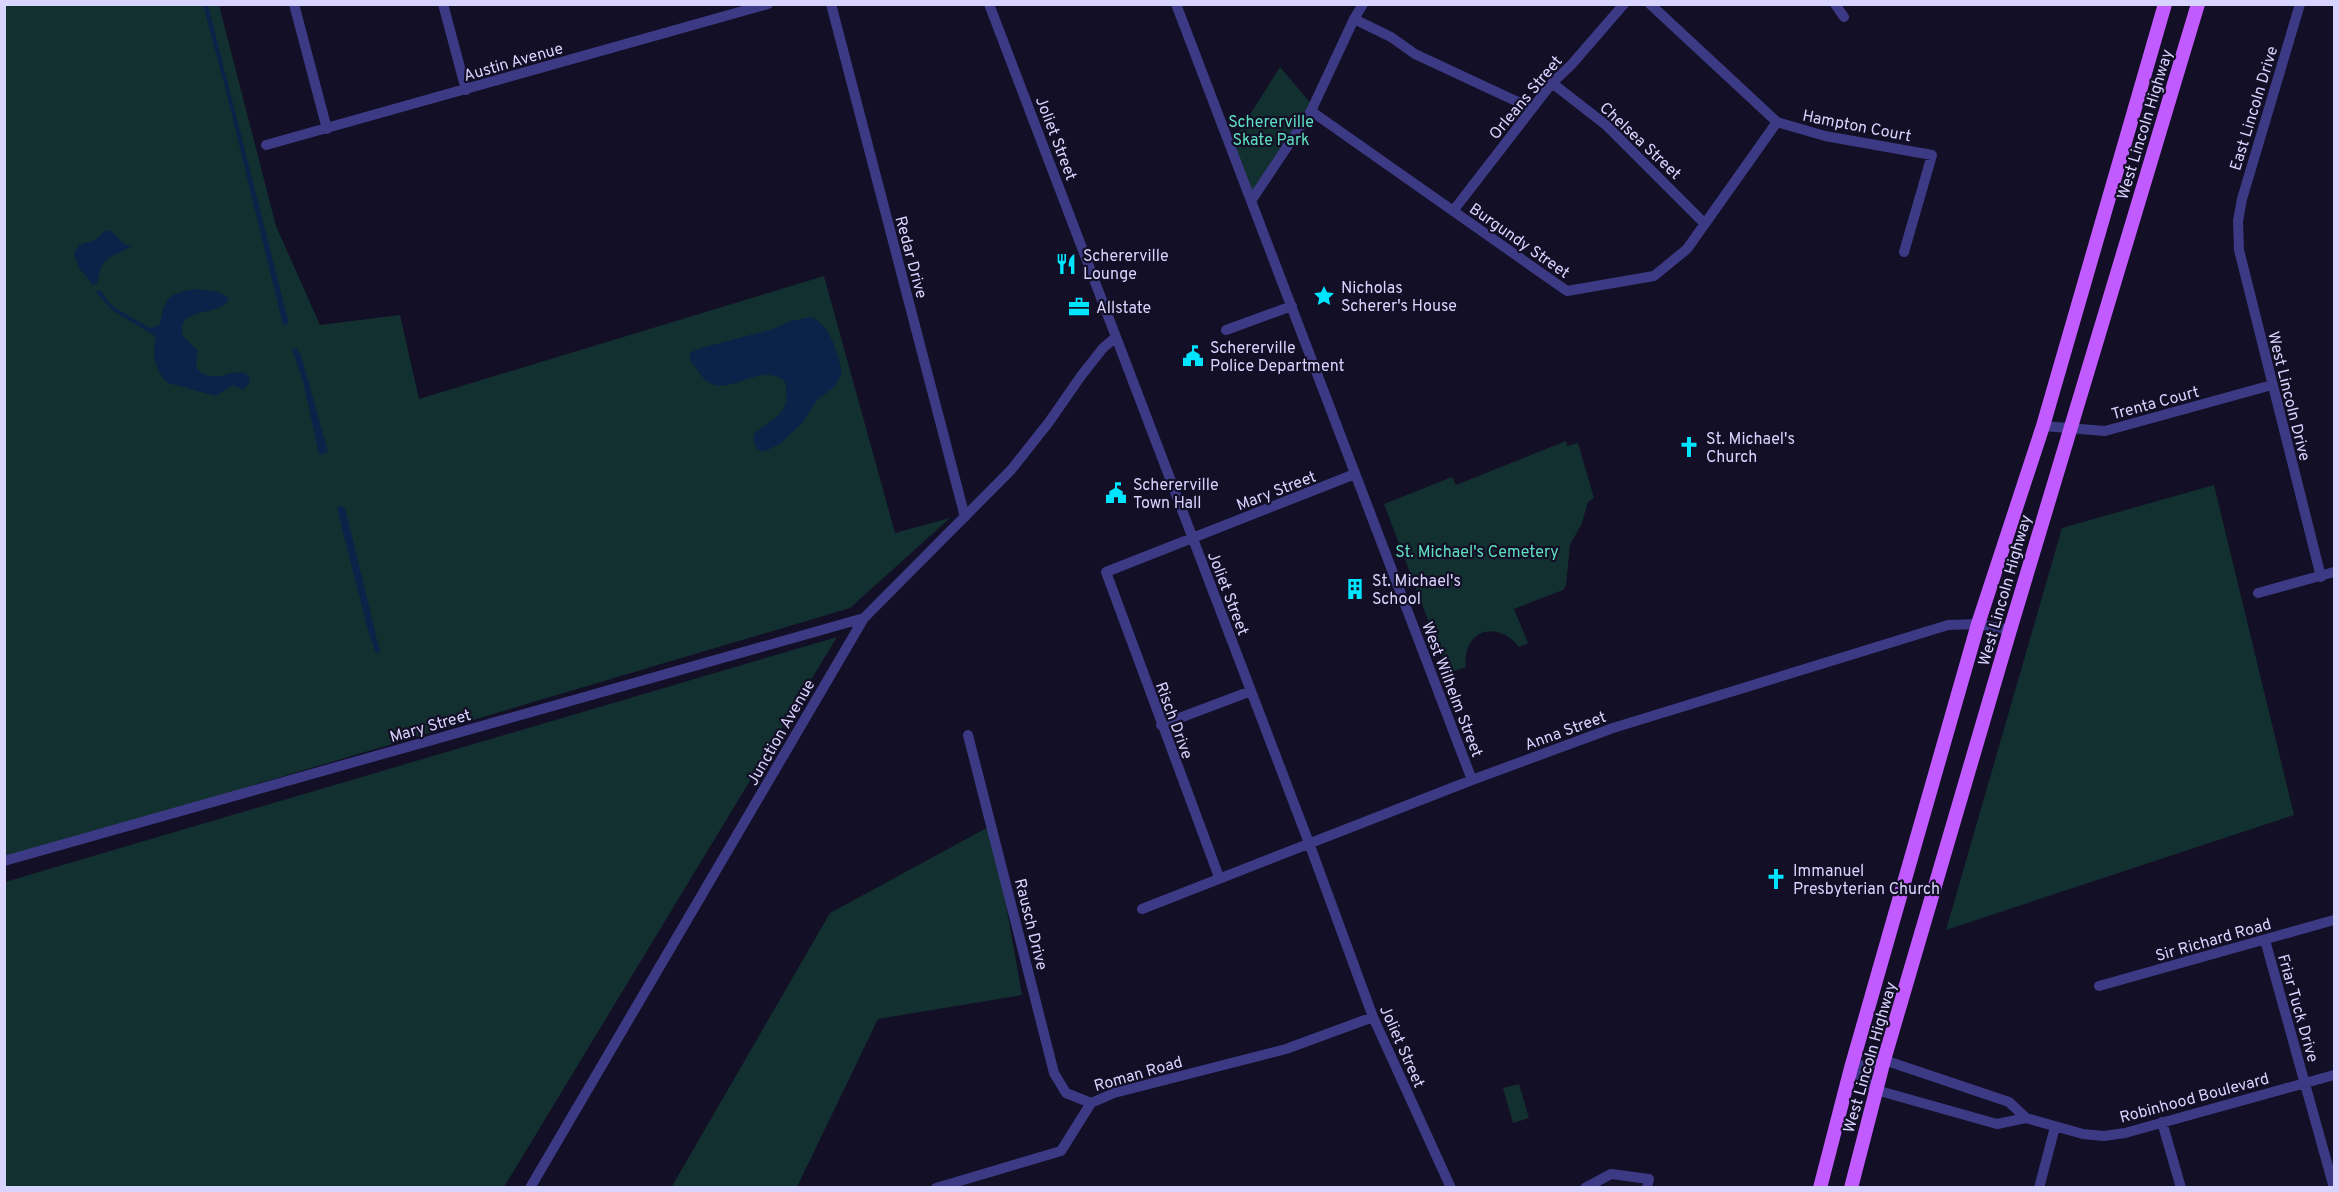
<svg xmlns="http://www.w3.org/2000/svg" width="2339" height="1192" font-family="Overpass,sans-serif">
<rect width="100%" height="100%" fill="#130f26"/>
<path fill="#12302f" d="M5 5H219L276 226 320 325 400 315 419 399 824 276 895 533 950 518 850 608 5 859Z
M1280 67 1313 106 1251 201 1230 146Z
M1566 441 1567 446 1578 443 1594 498 1588 502 1582 523 1570 545 1566 585 1563 590 1514 609 1528 643 1519 647C1497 619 1462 630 1466 667L1448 673 1384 504 1452 477 1456 485Z
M2214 485 2294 815 1946 930 2062 528Z
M837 637 504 1187H5V882Z
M992 825 1022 995 878 1019 797 1187 671 1188 830 913Z
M1519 1084 1529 1118 1513 1123 1503 1088Z"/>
<path fill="#0c2248" d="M203 5H208L289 324 283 325 226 91Z
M106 230 111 231 124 244 132 246C111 259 101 254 98 283L93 285 79 268 74 254 79 245 95 240Z
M195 289 219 292 229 298C223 318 174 305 183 336L198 351 196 367C213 392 246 356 250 382L243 390 233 385 216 396 168 383 163 378 158 370 154 356 155 336 112 310 96 292 100 290 112 306 150 328 160 325C164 299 167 294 195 289Z
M812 317C831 326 838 354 842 373L835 386 817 400 803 422 780 444 763 452C754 448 753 443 754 434 775 416 792 414 785 382 761 360 730 397 708 382 701 377 695 366 690 360V353L701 348 773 329 790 321Z
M292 349H297L301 355 328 452 319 455 304 385Z
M342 506 346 511 380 652 376 653 369 634 338 513V507Z"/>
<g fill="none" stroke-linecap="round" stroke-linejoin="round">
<path stroke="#3d3a85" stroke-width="10" d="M294 4 327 129
M443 4 466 90
M831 4 965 517
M989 4 1309 843 1373 1017 1451 1188
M1176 4 1472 780
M1650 4 1777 122 1825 136 1932 155 1904 252
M1835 4 1844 17
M2300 4 2242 199 2238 221 2239 250 2321 577
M1354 19 1391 37 1415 54 1531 108
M1552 83 1606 125 1705 224
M1311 111 1567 291 1654 276 1687 249 1777 122
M266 145 768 4
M1251 201 1311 111 1354 19 1363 4
M1453 211 1552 83 1572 64 1624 4
M1226 330 1292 306
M2043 426 2105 431 2272 385
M2258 593 2334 572
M1161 725 1251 691
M968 735 1054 1073 1066 1093 1091 1103
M4 861 864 618
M1219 877 1106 572 1355 474
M1142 909 1472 780 1613 728 1948 625 1978 624 2010 630
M2265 940 2334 1188
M2099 986 2334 920
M1851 1068 1876 1090 1997 1124 2026 1118 2083 1134 2104 1136 2125 1133 2334 1075
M1851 1068 1884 1060 2009 1102 2026 1118
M2162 1122 2181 1188
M530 1188 864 618 1011 470 1049 422 1081 376 1103 348 1116 337
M936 1188 1061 1151 1091 1103 1114 1093 1286 1049 1373 1017
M1585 1188 1611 1174 1649 1179 1647 1188
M2039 1188 2055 1127"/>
<path stroke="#c25bff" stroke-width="14" d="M1820 1188 1851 1068 1978 624 2043 426 2165 4
M1851 1188 1884 1060 2010 630 2198 4"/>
</g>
<defs>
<symbol id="restaurant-bare" viewBox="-9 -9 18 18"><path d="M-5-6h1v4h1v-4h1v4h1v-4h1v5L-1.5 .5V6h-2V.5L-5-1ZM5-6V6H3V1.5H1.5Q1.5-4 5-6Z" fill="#00e5ff" stroke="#130f26" stroke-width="2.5" paint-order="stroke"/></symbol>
<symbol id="sight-bare" viewBox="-9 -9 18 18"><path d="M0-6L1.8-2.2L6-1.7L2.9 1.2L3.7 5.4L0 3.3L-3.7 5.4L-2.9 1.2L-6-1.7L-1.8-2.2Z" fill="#00e5ff" stroke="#130f26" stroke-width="2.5" paint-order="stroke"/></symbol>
<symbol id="office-bare" viewBox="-9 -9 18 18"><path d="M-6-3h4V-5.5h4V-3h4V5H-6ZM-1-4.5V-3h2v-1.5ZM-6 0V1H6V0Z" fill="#00e5ff" stroke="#130f26" stroke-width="2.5" paint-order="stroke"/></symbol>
<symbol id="civic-bare" viewBox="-9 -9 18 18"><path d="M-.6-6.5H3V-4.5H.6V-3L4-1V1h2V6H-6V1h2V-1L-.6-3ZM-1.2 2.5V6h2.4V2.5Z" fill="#00e5ff" stroke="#130f26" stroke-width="2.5" paint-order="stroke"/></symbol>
<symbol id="church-bare" viewBox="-9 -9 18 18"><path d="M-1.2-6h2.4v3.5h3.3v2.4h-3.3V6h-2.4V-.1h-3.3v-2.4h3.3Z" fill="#00e5ff" stroke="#130f26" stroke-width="2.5" paint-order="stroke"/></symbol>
<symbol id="building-bare" viewBox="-9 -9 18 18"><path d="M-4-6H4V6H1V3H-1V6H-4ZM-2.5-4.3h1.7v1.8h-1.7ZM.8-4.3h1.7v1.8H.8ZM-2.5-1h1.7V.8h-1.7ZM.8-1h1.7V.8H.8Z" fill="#00e5ff" stroke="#130f26" stroke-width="2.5" paint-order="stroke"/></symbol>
</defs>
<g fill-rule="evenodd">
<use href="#restaurant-bare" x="1051" y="249" width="30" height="30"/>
<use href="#sight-bare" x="1309" y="281" width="30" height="30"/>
<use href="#office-bare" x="1064" y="292" width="30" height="30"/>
<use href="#civic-bare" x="1178" y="341" width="30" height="30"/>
<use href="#church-bare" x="1674" y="432" width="30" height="30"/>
<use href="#civic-bare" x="1101" y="478" width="30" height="30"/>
<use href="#building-bare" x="1340" y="574" width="30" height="30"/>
<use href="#church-bare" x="1761" y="864" width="30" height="30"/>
</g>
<g text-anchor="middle" stroke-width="4.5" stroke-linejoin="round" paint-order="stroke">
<g font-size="16" fill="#d9d4ff" stroke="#130f26">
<text transform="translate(513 61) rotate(-16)" y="6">Austin Avenue</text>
<text transform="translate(1525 97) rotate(-50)" y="6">Orleans Street</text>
<text transform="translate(2253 108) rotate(-73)" y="6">East Lincoln Drive</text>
<text transform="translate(2144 124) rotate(-73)" y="6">West Lincoln Highway</text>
<text transform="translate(1857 125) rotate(11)" y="6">Hampton Court</text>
<text transform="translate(1057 138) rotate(69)" y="6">Joliet Street</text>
<text transform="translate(1641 140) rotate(43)" y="6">Chelsea Street</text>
<text transform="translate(1520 240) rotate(35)" y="6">Burgundy Street</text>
<text transform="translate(912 257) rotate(75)" y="6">Redar Drive</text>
<text transform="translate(2290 396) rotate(76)" y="6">West Lincoln Drive</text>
<text transform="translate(2155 402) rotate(-15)" y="6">Trenta Court</text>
<text transform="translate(1276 490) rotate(-21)" y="6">Mary Street</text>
<text transform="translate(2004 590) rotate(-74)" y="6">West Lincoln Highway</text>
<text transform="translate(1229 593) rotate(69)" y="6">Joliet Street</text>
<text transform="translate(1453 689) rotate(69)" y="6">West Wilhelm Street</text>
<text transform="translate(1175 720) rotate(70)" y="6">Risch Drive</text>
<text transform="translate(430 725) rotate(-16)" y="6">Mary Street</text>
<text transform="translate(1565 730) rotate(-20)" y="6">Anna Street</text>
<text transform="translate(780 732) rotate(-60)" y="6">Junction Avenue</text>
<text transform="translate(1032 924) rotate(76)" y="6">Rausch Drive</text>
<text transform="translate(2213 939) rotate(-16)" y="6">Sir Richard Road</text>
<text transform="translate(2299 1008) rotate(74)" y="6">Friar Tuck Drive</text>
<text transform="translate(1403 1046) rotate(66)" y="6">Joliet Street</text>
<text transform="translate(1869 1057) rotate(-74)" y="6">West Lincoln Highway</text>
<text transform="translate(1138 1073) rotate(-16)" y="6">Roman Road</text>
<text transform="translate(2194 1097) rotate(-15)" y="6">Robinhood Boulevard</text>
</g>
<g font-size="16" fill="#5fe0c0" stroke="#130f26">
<text x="1271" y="127">Schererville<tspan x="1271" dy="18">Skate Park</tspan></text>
<text x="1477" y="557">St. Michael's Cemetery</text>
</g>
<g font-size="16" fill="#d9d4ff" stroke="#130f26" text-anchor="start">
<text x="1083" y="261">Schererville<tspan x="1083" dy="18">Lounge</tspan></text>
<text x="1341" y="293">Nicholas<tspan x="1341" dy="18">Scherer's House</tspan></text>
<text x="1096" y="313">Allstate</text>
<text x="1210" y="353">Schererville<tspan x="1210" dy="18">Police Department</tspan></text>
<text x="1706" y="444">St. Michael's<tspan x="1706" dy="18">Church</tspan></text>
<text x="1133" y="490">Schererville<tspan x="1133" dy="18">Town Hall</tspan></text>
<text x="1372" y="586">St. Michael's<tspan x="1372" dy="18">School</tspan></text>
<text x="1793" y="876">Immanuel<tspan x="1793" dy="18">Presbyterian Church</tspan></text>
</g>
</g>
<rect width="2339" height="1192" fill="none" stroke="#d9d4ff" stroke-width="12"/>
</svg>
